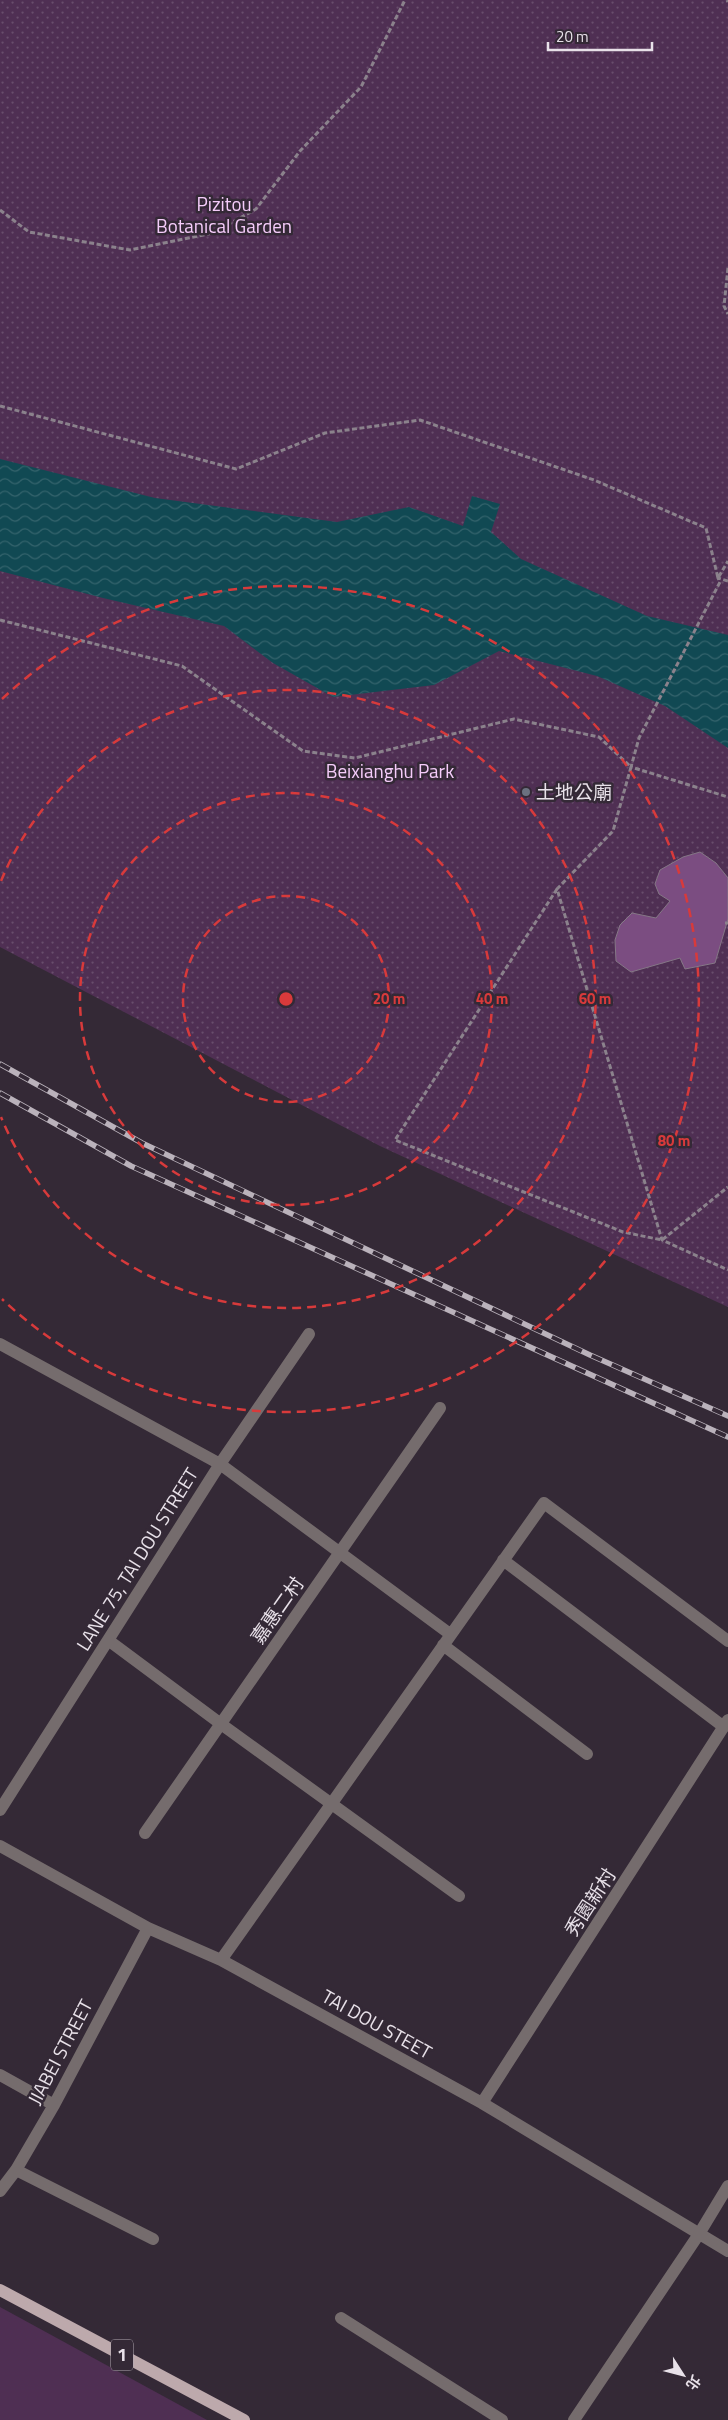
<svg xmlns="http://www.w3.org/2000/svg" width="728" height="2420" font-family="'Titillium Web','Noto Sans TC',sans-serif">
<defs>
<pattern id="park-dots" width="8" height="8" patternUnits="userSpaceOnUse" patternTransform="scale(1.25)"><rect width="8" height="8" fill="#4f2f53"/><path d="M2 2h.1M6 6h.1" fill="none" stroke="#684d6c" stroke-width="1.8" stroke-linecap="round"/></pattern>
<pattern id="water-waves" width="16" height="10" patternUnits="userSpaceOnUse" patternTransform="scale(1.25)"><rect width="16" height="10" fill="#114953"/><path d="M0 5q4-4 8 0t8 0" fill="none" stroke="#34636c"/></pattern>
</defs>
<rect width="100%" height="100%" fill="#342936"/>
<path fill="#4f2f53" d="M0 2307 207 2420H0Z"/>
<path fill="url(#park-dots)" d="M0 0H728V1307L380 1146 0 947Z"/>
<path fill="url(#water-waves)" d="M0 459 155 498 337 522 409 507 463 526 472 496 500 504 491 532 521 559 647 616 728 635V748L665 706 597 676 499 651 434 685 333 697 273 663 224 626 103 598 0 571Z"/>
<path fill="#7b4d81" stroke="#857786" d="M700 852 716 863 728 878V919L715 963 685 969 680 958 631 972 616 961 615 940 620 925 632 913 656 918 670 901 659 894 655 884 660 870 683 857Z"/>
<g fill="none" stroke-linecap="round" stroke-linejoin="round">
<path stroke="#8b828c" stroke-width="3" stroke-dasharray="5 2.5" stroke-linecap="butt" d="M727 0 728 2
M0 210 29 232 130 250 213 233 256 209 300 151 361 87 405 0
M728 268 724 306 728 314
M0 406 236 469 325 433 420 420 594 480 706 528 718 578 728 561
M728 581 718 578 720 582 639 738 631 767 728 797
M0 620 182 666 303 751 355 758 514 719 599 737 631 767 613 831 557 889 662 1240 728 1270
M557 889 395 1140 623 1232 662 1240 728 1187
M725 923H728"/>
<path stroke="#756c6d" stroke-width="12" d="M309 1334 220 1464 450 1634
M0 1344 220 1464 0 1810
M503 1560 724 1727
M108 1640 221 1724 459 1896
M443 1645 587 1754
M145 1833 440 1408
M0 1846 148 1928 221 1960 482 2103 728 2251
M221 1960 544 1503 728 1641
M0 2075 54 2105
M482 2103 728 1720
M16 2170 153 2239
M0 2191 16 2170 54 2105 148 1928
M341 2318 502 2420
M574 2420 699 2234 728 2186"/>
<path stroke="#bda9ac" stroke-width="12" d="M0 2290 244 2420"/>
<defs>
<path id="rail" d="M0 1064 142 1143 590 1355 728 1416
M0 1093 131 1166 728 1437"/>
</defs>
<use href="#rail" stroke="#bab2bb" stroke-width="5.5"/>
<use href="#rail" stroke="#342936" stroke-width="4" stroke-dasharray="11" stroke-linecap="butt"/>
</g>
<g fill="none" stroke="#d83a3b" stroke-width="2.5" stroke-dasharray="9 6">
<circle cx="286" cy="999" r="103"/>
<circle cx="286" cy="999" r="206"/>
<path d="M1 881A309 309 0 1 1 1 1117"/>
<path d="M2 699A413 413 0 1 1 2 1299"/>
</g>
<circle fill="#6b7280" stroke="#342936" stroke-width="2" cx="526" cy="792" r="5"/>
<g text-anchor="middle" stroke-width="5" stroke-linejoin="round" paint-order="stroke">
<rect fill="#342936" stroke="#b2aab3" stroke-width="1" x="111" y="2339.5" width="22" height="31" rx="4"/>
<g font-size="18" font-weight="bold" fill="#e8e1e9">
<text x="122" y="2361">1</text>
</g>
<g font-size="19" fill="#f5ccfa" stroke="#342936">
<text x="224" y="211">Pizitou<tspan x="224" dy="22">Botanical Garden</tspan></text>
<text x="390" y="778">Beixianghu Park</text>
</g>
<g font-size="19" fill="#e8e1e9" stroke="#342936" text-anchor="start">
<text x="536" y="799">土地公廟</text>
</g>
<g font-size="19" fill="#e8e1e9" stroke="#342936">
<text transform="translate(137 1559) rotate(-58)" y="7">LANE 75, TAI DOU STREET</text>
<text transform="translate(277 1610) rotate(-55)" y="7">嘉惠二村</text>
<text transform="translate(590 1902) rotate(-57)" y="7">秀園新村</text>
<text transform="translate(377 2024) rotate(29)" y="7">TAI DOU STEET</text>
<text transform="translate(60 2052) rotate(-62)" y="7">JIABEI STREET</text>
</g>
</g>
<circle cx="286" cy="999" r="8" fill="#d83a3b" stroke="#342936" stroke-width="2.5"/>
<g font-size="15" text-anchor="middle" font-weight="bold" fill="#d83a3b" stroke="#342936" stroke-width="5" stroke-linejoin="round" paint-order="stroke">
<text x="389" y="1004">20 m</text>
<text x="492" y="1004">40 m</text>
<text x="595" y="1004">60 m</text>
<text x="674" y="1146">80 m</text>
</g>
<g transform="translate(683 2375) rotate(126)" stroke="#342936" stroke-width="4" paint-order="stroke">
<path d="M0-4L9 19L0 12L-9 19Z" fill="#e8e1e9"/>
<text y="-8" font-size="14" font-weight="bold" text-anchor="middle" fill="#e8e1e9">北</text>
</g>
<path d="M548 42v8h104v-8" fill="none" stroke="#e8e1e9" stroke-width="2.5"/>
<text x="556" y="42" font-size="15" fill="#e8e1e9" stroke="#342936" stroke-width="4" paint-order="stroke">20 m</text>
</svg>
